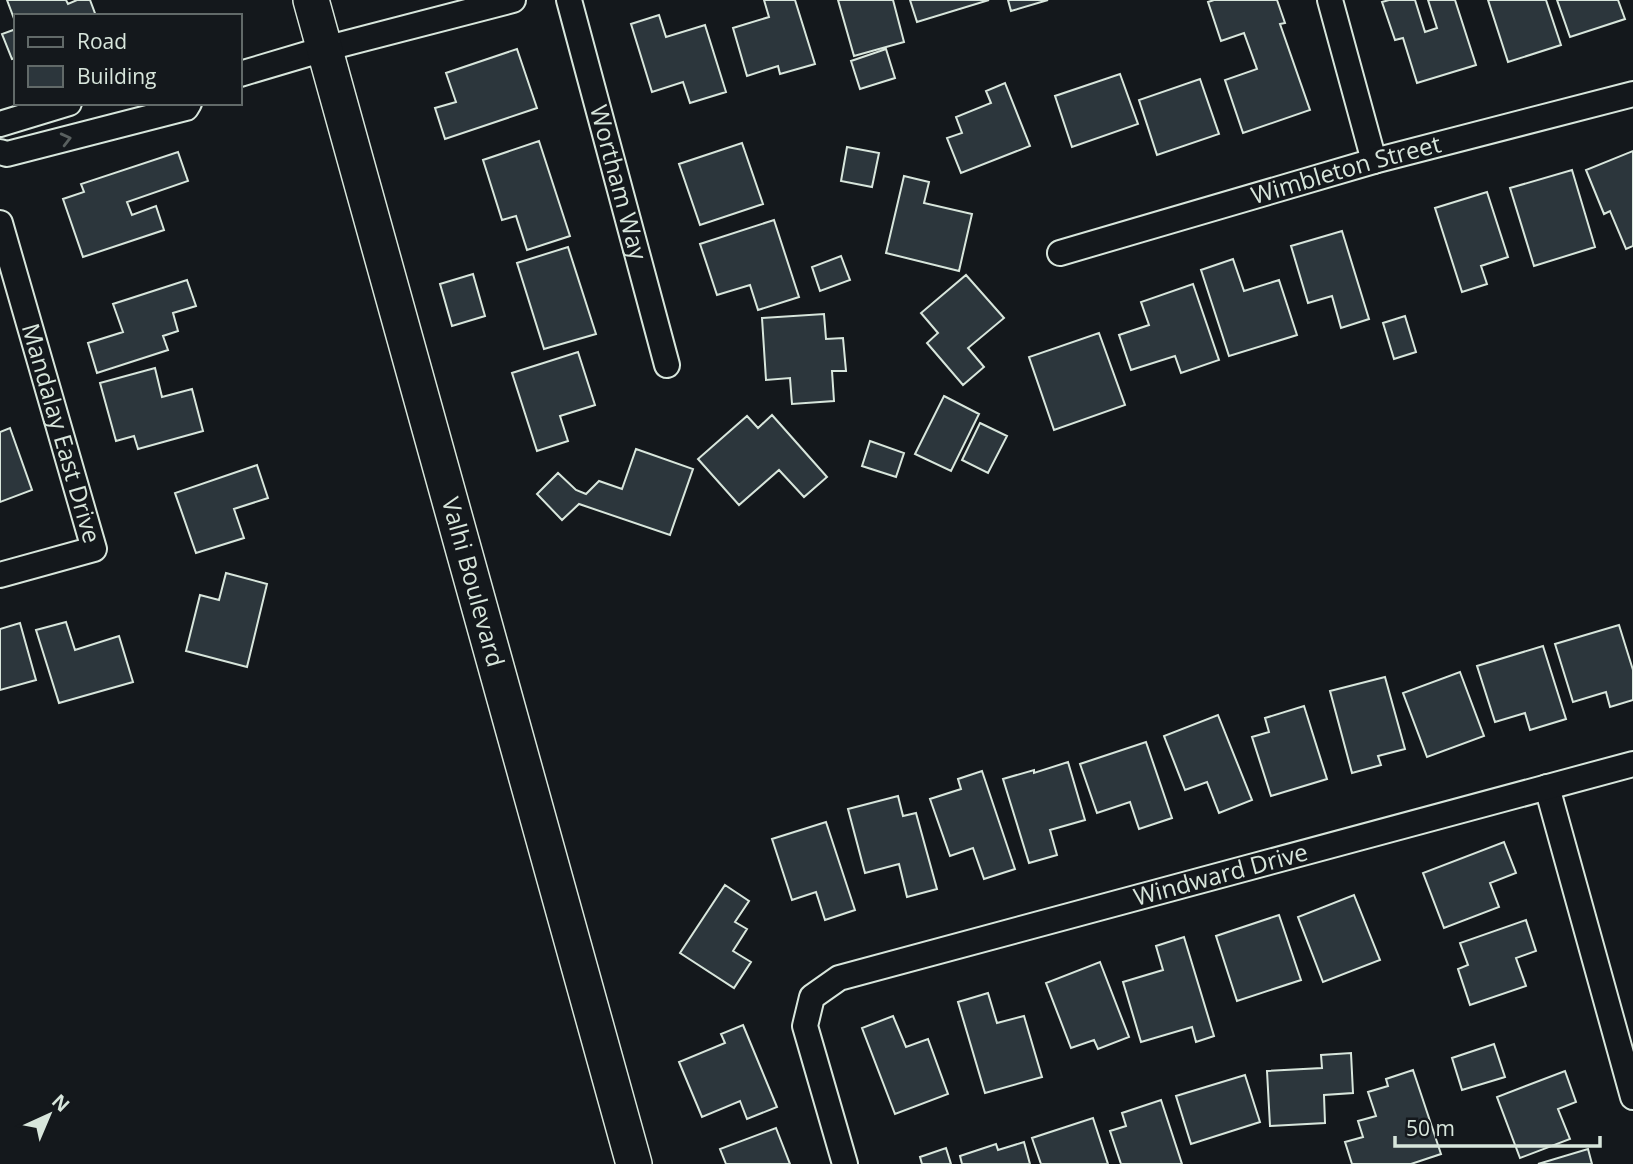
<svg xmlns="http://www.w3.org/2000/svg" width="1633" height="1164" font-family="'Open Sans',sans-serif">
<rect width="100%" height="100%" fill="#14181c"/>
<path fill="#2c363c" stroke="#d8e6dc" stroke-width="2" d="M7 0H66L68 4 77 0H90L96 16H16V24Z
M764 0H795L815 64 780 74 778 66 747 76 733 28 769 17Z
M838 0H893L904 42 854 56Z
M910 0H989L917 22Z
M1008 0H1048L1011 11Z
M1214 0H1277L1285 23 1280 24 1310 110 1243 133 1225 80 1257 69 1244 33 1221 41 1208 2Z
M1389 0H1415L1425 32 1437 28 1428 0H1455L1476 65 1417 83 1403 38 1395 40 1382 2Z
M1488 0H1546L1561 45 1508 62Z
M1557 0H1618L1625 19 1570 37Z
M659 15 666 37 705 25 726 92 690 103 683 82 652 92 631 24Z
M16 29V58L12 59 2 34Z
M517 49 537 108 445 139 435 108 456 102 446 73Z
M886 49 895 78 860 89 851 61Z
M1120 74 1138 124 1072 147 1055 96Z
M1200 79 1219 134 1157 155 1139 100Z
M1005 83 1030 146 961 173 947 138 962 133 956 117 991 103 986 91Z
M539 141 570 236 527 250 516 216 502 220 483 160Z
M742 143 763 204 700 225 679 164Z
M847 147 879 153 872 187 841 181Z
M1633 151V246L1626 249 1610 211 1604 214 1586 170Z
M178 152 188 181 127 202 132 215 156 206 164 230 83 257 63 199 84 192 81 184Z
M1572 170 1595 247 1534 266 1510 188Z
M904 176 929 182 924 203 972 214 959 271 886 253Z
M1487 192 1508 257 1481 266 1487 284 1462 292 1435 208Z
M774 220 799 297 758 310 750 285 717 295 700 244Z
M1342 231 1369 319 1341 328 1332 296 1308 303 1291 246Z
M568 247 596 334 544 349 517 263Z
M841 256 850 280 820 291 812 267Z
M1233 259 1244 291 1279 280 1297 335 1229 356 1201 270Z
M473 274 485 316 452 326 440 284Z
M966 275 1004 318 968 348 984 367 963 385 927 343 938 333 921 313Z
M187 280 196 306 173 313 178 331 163 336 168 350 97 373 88 343 123 332 113 304Z
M1193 284 1219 360 1181 373 1175 356 1131 370 1119 335 1149 325 1141 302Z
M824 314 826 339 843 338 846 371H832L834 401 792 404 790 378 766 380 762 318Z
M1405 316 1416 352 1394 359 1383 323Z
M1099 333 1125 405 1054 430 1029 357Z
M578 352 595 405 560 416 568 441 537 451 512 373Z
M155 368 162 397 192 389 203 431 138 449 134 436 116 441 100 383Z
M944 396 979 414 951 471 915 454Z
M772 415 827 477 804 497 779 470 739 505 698 459 747 416 758 428Z
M980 423 1007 436 988 473 962 460Z
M10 428 32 490 0 502V432Z
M870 441 904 453 896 477 862 466Z
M636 449 693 469 670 535 579 504 562 520 537 494 558 473 576 490 586 494 599 481 622 489Z
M257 465 268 498 234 509 244 538 196 553 175 493Z
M226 573 267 584 247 667 186 651 200 595 219 600Z
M66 622 75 650 119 636 133 682 59 703 36 630Z
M20 623 36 680 0 690V629Z
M1619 625 1633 670V700L1610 707 1606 692 1573 702 1555 644Z
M1543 646 1566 719 1530 730 1525 713 1495 722 1477 666Z
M1460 672 1484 736 1427 757 1403 693Z
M1385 677 1405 749 1378 756 1381 765 1352 773 1330 691Z
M1304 706 1327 779 1271 796 1252 737 1269 732 1265 718Z
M1218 715 1252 800 1219 813 1207 782 1185 790 1164 736Z
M1146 742 1172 818 1139 829 1130 802 1097 813 1080 764Z
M1068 762 1085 820 1050 830 1057 855 1029 863 1003 779 1034 770V773Z
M982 771 1015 869 984 879 973 848 950 856 930 799 961 789 958 779Z
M898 796 903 816 916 813 937 889 907 897 899 864 865 873 848 809Z
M826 822 855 910 825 920 816 892 792 900 772 839Z
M1504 842 1516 873 1490 883 1499 907 1444 928 1423 873Z
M725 885 749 901 735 922 747 929 733 951 751 962 734 988 680 953Z
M1354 895 1380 960 1323 982 1298 917Z
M1279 915 1301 980 1237 1001 1216 936Z
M1526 920 1536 951 1516 958 1526 986 1470 1005 1458 969 1468 965 1460 943Z
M1184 937 1214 1036 1196 1042 1192 1027 1141 1042 1123 982 1163 970 1156 946Z
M1100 962 1129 1037 1098 1049 1094 1040 1071 1048 1046 983Z
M988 993 997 1023 1024 1016 1042 1077 985 1093 958 1002Z
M893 1016 906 1047 928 1039 948 1094 895 1114 862 1028Z
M743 1025 777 1107 747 1119 740 1101 702 1117 679 1062 725 1043 721 1034Z
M1494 1044 1505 1077 1462 1090 1452 1058Z
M1351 1053 1353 1093 1324 1095 1325 1123 1270 1126 1267 1071 1322 1068 1321 1055Z
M1413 1070 1441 1154 1411 1164H1352L1345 1142 1363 1137 1358 1121 1376 1116 1368 1092 1388 1086 1386 1079Z
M1565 1071 1576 1102 1558 1109 1570 1139 1520 1158 1497 1097Z
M1245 1075 1260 1122 1191 1144 1176 1096Z
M1161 1100 1182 1164H1121L1110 1131 1126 1126 1122 1113Z
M1093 1118 1108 1164H1041L1032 1138Z
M776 1128 790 1164H726L720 1149Z
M1024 1142 1030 1164H962L960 1156 996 1144 998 1150Z
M946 1148 951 1164H922L920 1157Z
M1588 1149 1592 1164H1538Z"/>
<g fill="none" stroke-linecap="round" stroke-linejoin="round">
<defs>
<g id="street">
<path id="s1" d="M569 0 667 365"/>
<path d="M1330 0 1374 161"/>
<path d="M240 74 324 49 513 0"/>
<path d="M0 124 69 103"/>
<path d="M0 152 7 154 186 108 189 103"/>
<path id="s2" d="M0 223 94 549 0 575"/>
<path id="s3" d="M1060 253 1374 161 1633 94"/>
<path d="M1547 787 1633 1097"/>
<path id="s4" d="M845 1164 805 1026 812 997 839 978 1633 764"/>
</g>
<g id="secondary">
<path id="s5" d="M311 0 634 1164"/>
</g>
</defs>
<use href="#street" stroke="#d8e6dc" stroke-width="28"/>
<use href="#secondary" stroke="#d8e6dc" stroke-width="38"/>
<use href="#street" stroke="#14181c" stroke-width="24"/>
<use href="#secondary" stroke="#14181c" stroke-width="35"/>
</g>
<defs><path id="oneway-chevron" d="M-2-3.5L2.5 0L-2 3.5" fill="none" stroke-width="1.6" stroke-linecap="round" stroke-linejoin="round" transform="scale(1.75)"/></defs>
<use stroke="#59605f" href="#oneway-chevron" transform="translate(66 139) rotate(-14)"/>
<g text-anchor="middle" stroke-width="5" stroke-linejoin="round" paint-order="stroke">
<g font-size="24" fill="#d8e6dc" stroke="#14181c">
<text dy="8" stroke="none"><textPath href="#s3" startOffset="298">Wimbleton Street</textPath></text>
<text dy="8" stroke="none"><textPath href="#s1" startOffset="189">Wortham Way</textPath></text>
<text dy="8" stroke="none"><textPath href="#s2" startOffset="219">Mandalay East Drive</textPath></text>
<text dy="8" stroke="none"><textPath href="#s5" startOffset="604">Valhi Boulevard</textPath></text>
<text dy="8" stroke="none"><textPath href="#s4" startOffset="602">Windward Drive</textPath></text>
</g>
</g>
<rect x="14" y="14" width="228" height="91" fill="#14181c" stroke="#626a69" stroke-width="2"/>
<rect x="28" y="37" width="35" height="10" fill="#14181c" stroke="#626a69" stroke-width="2"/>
<text x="77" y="49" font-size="21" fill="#d8e6dc">Road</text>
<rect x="28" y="66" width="35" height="21" fill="#2c363c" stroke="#626a69" stroke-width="2"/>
<text x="77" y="84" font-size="21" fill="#d8e6dc">Building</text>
<g transform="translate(49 1115) rotate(44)" stroke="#14181c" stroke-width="5" paint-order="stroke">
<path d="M0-5L12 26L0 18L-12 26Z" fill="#d8e6dc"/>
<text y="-10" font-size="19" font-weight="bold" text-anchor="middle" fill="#d8e6dc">N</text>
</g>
<path d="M1395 1136v10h205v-10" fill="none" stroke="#d8e6dc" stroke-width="3.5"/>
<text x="1406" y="1136" font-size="21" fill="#d8e6dc" stroke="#14181c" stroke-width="5" paint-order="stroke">50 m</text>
</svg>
